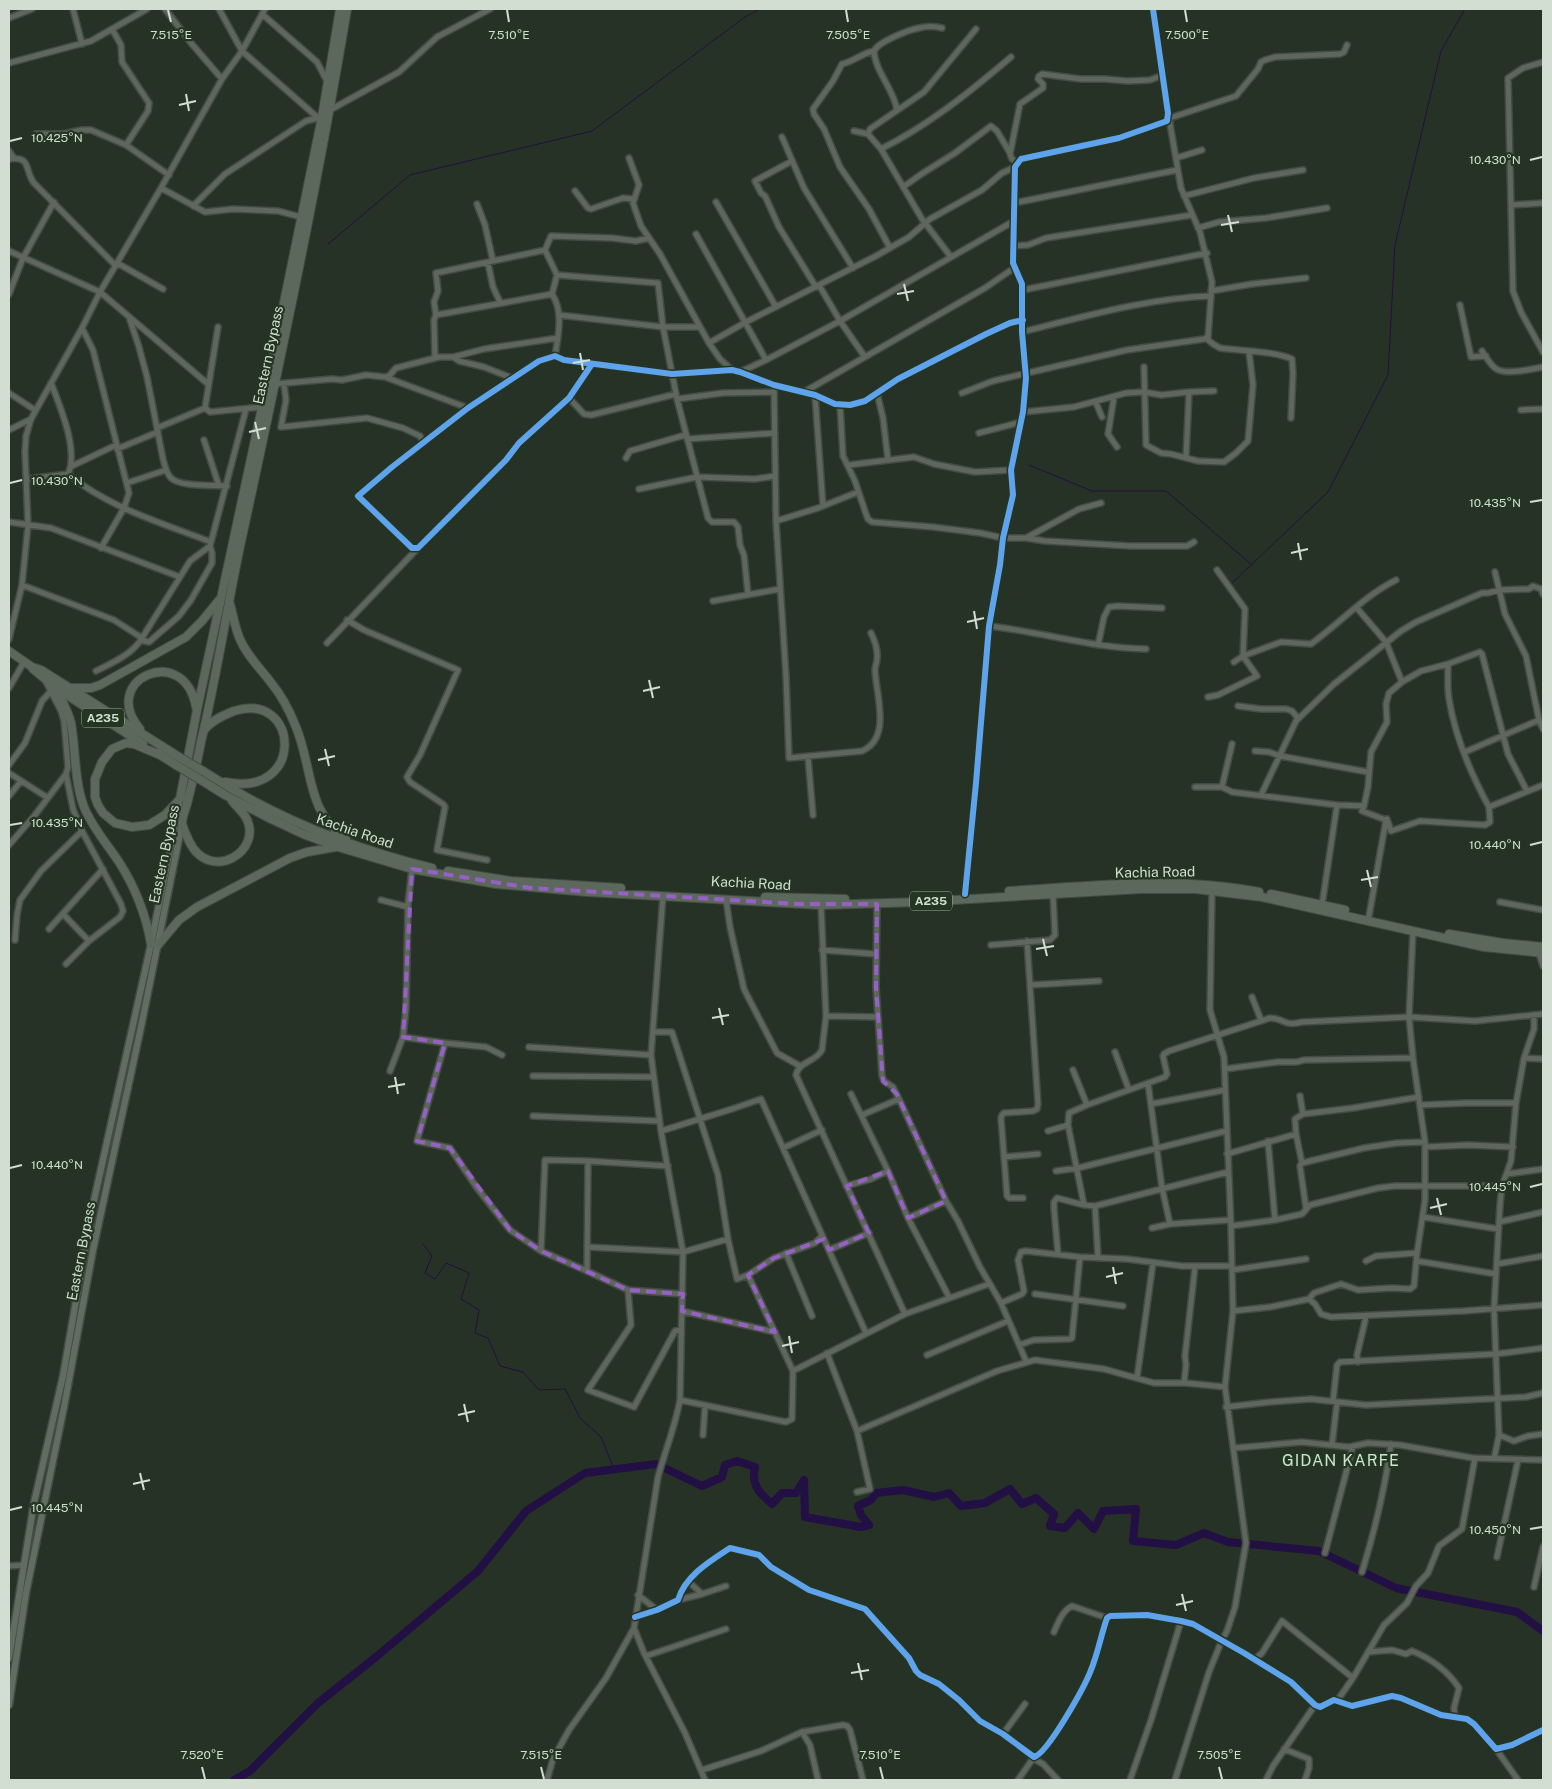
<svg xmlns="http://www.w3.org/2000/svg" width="1552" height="1789" font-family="'Public Sans',sans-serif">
<rect width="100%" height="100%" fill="#273226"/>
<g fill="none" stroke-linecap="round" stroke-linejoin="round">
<path stroke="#220f43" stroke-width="1" d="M328 244 410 175 592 131 745 17 760 9
M1029 465 1092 491H1166L1252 565
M1231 584 1328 492 1388 375 1395 245 1441 51 1465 9
M423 1244 432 1256 425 1273 435 1279 446 1263 469 1273 461 1299 479 1310 475 1333 488 1338 500 1366 523 1372 539 1390 565 1389 580 1418 601 1437 614 1469"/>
<path stroke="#220f43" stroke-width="8" d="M234 1780 250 1771 318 1703 376 1657 478 1571 526 1511 585 1473 656 1464 702 1486 722 1477 725 1465 737 1461 755 1467C751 1485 759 1493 772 1504L782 1493H796L804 1480 805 1517 861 1527 869 1525 861 1515 858 1506 871 1500 876 1493 903 1490 934 1497 949 1493 961 1506 985 1503 1010 1489 1022 1504 1036 1498 1054 1514 1050 1526 1065 1528 1078 1513 1094 1529 1103 1511 1136 1509 1133 1541 1176 1545 1204 1533 1228 1542 1319 1551 1396 1588 1517 1612 1543 1631"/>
<defs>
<path id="minor" d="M73 9 82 44
M165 9 191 43 222 79
M219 9 242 51 317 117
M262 14 317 62 327 81
M9 18 32 9
M112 29 121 45 122 62 149 103 148 111 126 145
M874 51C875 72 894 89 897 110
M1543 62 1523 68 1508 78 1513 291 1521 312 1543 352
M9 63 91 41 147 9
M330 110 399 72 437 37 490 9
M1170 118 1236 96 1258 69 1261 62 1265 60 1275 57 1340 54 1344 52 1347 45
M854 131 868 134 881 149 922 219 951 257
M36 134H63L82 130H91L126 145 169 175
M868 134 870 129 924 92 976 29
M782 137 804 188 853 268
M881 149C929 125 971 91 1011 57
M9 151 14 158
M629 158 639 185 633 203 641 226 660 254 709 343 720 359 732 370
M1176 158 1202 150
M9 159C32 156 24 170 34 183L116 266
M792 161 755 181 761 193 765 196 779 227 816 287
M1017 163 1012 159 1010 154 1020 104 1043 88V84L1038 79 1039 76 1042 74 1081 79H1105L1128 81 1150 80 1163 75
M903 187 923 173 955 153 991 126 997 131 1010 153
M161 188 205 212 233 209 278 211 301 217
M575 191 588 208 591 209 623 198 633 199
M1184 196 1254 178 1303 170
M716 202 776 307
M1014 203 1177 170
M477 204 485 225 493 261
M1511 205 1543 203
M193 206 225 174 306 121 322 117
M1198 228 1219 222 1266 218 1327 208
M696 234 766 360
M1013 246 1028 245 1046 238 1192 215
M890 248 869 209 840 167 824 129 814 114 813 109 833 81 842 64C853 62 862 53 874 51 878 42 908 30 919 28 927 26 934 26 942 28
M9 251 100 292 208 384
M117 263 163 289
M488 263 493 287 500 302
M557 275 658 283 663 327 677 399 708 518 712 522H734L738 527 740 545 744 555 748 595
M819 285 840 321 865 357
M1023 290 1207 253
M1211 291 1252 284 1306 278
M9 294 23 258 54 202
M1460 305 1471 357 1486 356
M436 315 434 302 438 291 436 273 545 250
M559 315 663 327H699
M129 317 139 347 147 377 163 459C165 466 166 473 171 478 180 487 213 485 227 486
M218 327 205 408 210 412 262 407
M82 328 93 350 129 493 124 508 101 548
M1022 332C1082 317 1148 298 1211 296
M1206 338 1213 344 1220 348C1241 351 1275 351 1292 359L1293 374 1291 418
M709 343 746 322 876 256 909 237 930 219 982 190 1002 173 1015 167
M1482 351C1486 357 1490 364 1495 368 1504 376 1531 369 1543 367
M555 356C558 336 564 312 552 294L557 275 545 250 551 236 612 238 636 241 649 238
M453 357 484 349 558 338
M435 358 434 320 436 315 552 294
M592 364 569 398 519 443 506 460 418 548H412L358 496 392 467 468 408 539 361 555 356 564 360 672 374 732 370 740 372 774 385 815 395 835 404 850 405 865 401 898 379 986 334 1010 323 1023 320
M1144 367 1146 445 1161 453 1171 454 1198 461 1224 462 1236 453 1248 441 1253 385 1249 352
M740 372 766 360 840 321 1014 221
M385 377 468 408
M51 383C60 406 79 451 68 474
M275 384 332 379 342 380 366 375 385 377 389 376 396 368 439 357H453L459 361 484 367 512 378
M284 384 286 400 281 427 367 418 403 428 420 436 424 443
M774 385 776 521 786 676 789 758 862 751C892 738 876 695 875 670 875 666 877 663 877 659 878 650 875 641 871 633
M804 392 985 288 1014 268
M9 393 35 410
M877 393 883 418 888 460
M962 393 993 381 1127 350 1204 339 1208 337 1212 282 1200 232 1181 188 1169 118
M815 395 823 506
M1114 397 1108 434 1117 447
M569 398 584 414 591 415 676 394
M677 399 723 393 774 392
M1096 403 1102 417
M840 405 843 456 855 481 866 514 868 519 872 522 933 527 980 533 1003 538H1026L1045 541 1131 546H1187L1194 542
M1521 410 1543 409
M1023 412 1074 407 1126 393 1144 392 1161 395 1189 392 1214 391
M157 428 205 408
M9 430 31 419
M979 433 1021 422
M687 439 775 433
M204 440 219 486
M117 449 158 432
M1186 457 1189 392
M626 458 630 451 685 435
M848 465 914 457 934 464 975 472 1011 470
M72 466 116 445
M27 479 68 474C109 508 162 523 211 542
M127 483 166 470
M639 489 697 477 755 479 775 476
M776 521 818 508 858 492
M9 522 51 528 180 577
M1026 538 1079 509 1101 503
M210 546 190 561 142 638 144 641 149 642 179 616 191 600 212 563V553L210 546 246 409
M1217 570 1245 609 1243 656 1234 662
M1495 572 1505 614 1526 656 1539 720 1543 729
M22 585 114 620 142 638C133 654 112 663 96 671
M713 601 780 589
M1356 607 1386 642 1402 682
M347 620 364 630 458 670 420 755 407 777 410 782 443 804 445 807 437 850 487 860
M989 626C1042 632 1093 648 1146 649
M9 639 22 585 28 525 25 452 26 436 31 419 82 328 100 292 161 188 222 79 242 51 265 9
M327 643 418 548
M1098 645 1104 617 1109 607 1118 606 1162 608
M1448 664C1448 675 1447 688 1449 699 1455 737 1471 774 1489 807
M9 688 24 662
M1208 697 1218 695 1257 676 1243 656 1281 642 1311 644C1340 623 1364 596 1396 580
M1238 706 1261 709H1286L1292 711 1298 718
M1255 751 1269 752 1280 756 1368 772
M1465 752 1539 720
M808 757 813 815
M9 765 25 743 42 701 50 692
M9 773 48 798
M1195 787H1222L1232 792 1337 805 1364 806 1362 811 1386 820
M1222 787 1232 744
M1261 795 1296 721 1334 684 1401 631 1416 622 1482 593H1488L1499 590 1529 589 1533 586 1541 589 1543 594
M9 796 21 781
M1364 806 1368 787 1371 752 1387 722 1386 704 1389 693 1402 682 1421 671 1448 664 1480 652 1482 654 1508 754 1527 791
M9 845 35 815 66 774 68 767 64 721 61 711 45 680
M965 894 976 783 989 626 1000 565 1003 538 1013 495 1011 470 1023 412 1026 378 1022 332V284L1013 263 1015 167 1021 159 1119 138 1167 121 1168 113 1153 9
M663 896 651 1055 661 1131 683 1252 680 1400C675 1427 665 1451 658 1477L634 1628 644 1653 685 1733 705 1780
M726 899 730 927 744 989 748 997 777 1053 800 1066
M381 900 408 907
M1500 902 1543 910
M877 904 876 987 882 1076 884 1081 893 1087 899 1099
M821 905 826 1016 822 1050C816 1062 799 1061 796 1075L905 1314
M1322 905 1337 805
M63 914 89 941
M1369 916 1386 820 1387 819 1391 831 1420 821 1485 825 1490 822 1489 807 1543 785
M49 929 103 869
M15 940 17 915 20 900 41 871 82 831
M991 945 1050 940 1055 935 1053 894
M822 950 875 954
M1539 953 1543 966
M66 964 89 941 120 917 123 911 121 904 82 831 73 809 66 774
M1030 985 1099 981
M1252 997 1261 1020
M826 1016 878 1017
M653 1032H672L718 1175 728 1239 737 1279 748 1275 793 1371 792 1419 786 1422 680 1400
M403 1037 445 1043 417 1141 450 1148 477 1188 510 1230 541 1251 545 1160 588 1161 587 1271 628 1290 631 1325 588 1390 634 1407 675 1331 681 1330
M445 1043 486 1047 502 1055
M529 1047 651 1055
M1115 1052 1129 1090
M1524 1058 1543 1059
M1225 1069 1278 1062H1297L1304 1060 1413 1058
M1073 1070 1087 1105
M390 1071 403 1037 406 1009 408 903 412 869
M533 1076 654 1077
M1148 1083 1162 1188 1170 1224
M851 1094 888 1171 908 1218 949 1297
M1300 1096 1303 1114
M1151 1104 1225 1090
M1420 1105 1466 1103H1516
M862 1115 899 1099 946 1201 958 1221 980 1267 1001 1303 1026 1361
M533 1116 659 1121
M661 1131 732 1109 761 1099 866 1333
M1048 1131 1068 1125
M1268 1141 1275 1220
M1425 1147 1468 1145 1513 1147
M783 1148 822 1130
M1227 1154 1296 1134
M1004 1157 1038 1154
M588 1161 668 1166
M1302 1163 1364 1148 1397 1143 1425 1142
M1056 1171 1078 1168 1226 1131
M1507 1174 1543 1169
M846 1186 871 1179 888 1171
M1023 1198H1009L1007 1196 1001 1118 1002 1115 1004 1113 1033 1111 1037 1109 1038 1104 1027 941
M1084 1205 1068 1125 1069 1113 1087 1105 1165 1077 1167 1074 1163 1056 1164 1054 1169 1051 1270 1018C1285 1018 1283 1027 1302 1022L1409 1017 1475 1021 1543 1014
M1095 1206 1098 1258
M1306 1208 1300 1166 1302 1163 1296 1134 1295 1119 1303 1114 1353 1108 1419 1097
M1423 1217 1498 1229
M908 1218 946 1201
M1499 1222 1543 1212
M1231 1226 1275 1220 1302 1214 1310 1205 1378 1188 1395 1186H1502
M1152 1228 1170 1224 1230 1220
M587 1247 683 1252 728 1239
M829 1250 869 1233
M541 1251 587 1271
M786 1253 812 1316
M1058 1254 1054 1209V1202L1057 1198 1084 1205 1095 1206 1228 1172
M1366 1261 1376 1256 1417 1253
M1417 1261 1496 1274
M1497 1264 1543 1256
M1232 1270 1306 1259
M748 1275 774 1258 815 1243 822 1236
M628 1290 683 1294
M1035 1294 1123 1306
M1309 1299 1314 1293 1341 1284 1358 1290 1392 1288 1410 1289 1414 1286 1417 1253 1425 1200V1142L1413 1058 1409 1017 1413 931
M1001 1303 1022 1294 1024 1291 1018 1260 1021 1252 1026 1251 1080 1257 1127 1259 1182 1266H1232
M682 1311 775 1332
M1233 1311 1270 1307 1309 1299 1315 1304 1321 1314 1331 1317 1463 1311 1543 1305
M1019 1345 1034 1340 1070 1339 1072 1338 1080 1257
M827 1353 857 1431 997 1371 1035 1360 1104 1369 1154 1383H1186L1225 1387
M927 1355 1008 1321
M1358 1362 1357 1355 1366 1317
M793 1371 905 1314 989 1284
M1137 1378 1153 1263
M1184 1383 1186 1365 1185 1356 1195 1267
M1333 1401 1337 1365 1340 1362 1496 1354 1543 1348
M1226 1407 1270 1402 1311 1399 1366 1405 1526 1397 1543 1393
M857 1431 870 1489 857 1492
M703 1435 705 1406
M1499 1435 1514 1441 1528 1436 1543 1434
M1332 1445 1337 1402
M1234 1448 1302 1442 1349 1447 1368 1443 1400 1445 1473 1458 1543 1460
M1494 1459 1499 1435 1494 1309 1500 1205 1502 1186 1511 1161 1516 1103 1524 1058 1534 1029V1016
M1325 1553 1353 1446
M1497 1557 1518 1460
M9 1566 24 1565
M1362 1572C1375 1530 1385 1488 1391 1444
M689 1582 702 1594
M1534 1587 1543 1547
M638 1595 657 1610
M678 1600 702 1594 726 1586
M635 1617 657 1610 678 1600C685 1576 710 1561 730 1548L759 1555 771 1567 809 1590 865 1609 909 1658 916 1671 920 1675 939 1684 959 1700 980 1721 1003 1734 1034 1757C1048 1753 1085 1686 1091 1670 1098 1653 1101 1635 1107 1618L1110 1616 1147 1615 1181 1621 1193 1624 1244 1653 1291 1682 1315 1705 1320 1707 1334 1700 1352 1706 1392 1696 1401 1698 1441 1715 1467 1719 1474 1724 1496 1749 1512 1745 1543 1730
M1054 1632C1058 1623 1062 1611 1072 1606L1107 1618
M1368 1652 1392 1650 1406 1654 1412 1651C1430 1658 1448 1671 1459 1688L1454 1708 1455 1717
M646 1656 726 1629
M1253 1658 1255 1659 1262 1653 1282 1621 1353 1678
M1337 1701 1353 1678 1384 1625 1407 1603 1416 1586 1428 1573 1439 1546 1462 1529 1475 1458
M802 1732 810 1745 818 1780
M1003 1734 1025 1704
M1284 1749 1309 1759V1768L1305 1780
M1496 1749 1518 1780
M1034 1759 1043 1764 1058 1780
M702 1770 761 1751 802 1732 843 1725 847 1726 850 1730 863 1780
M547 1780 553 1759 569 1730 606 1678 634 1628
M1018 1780 1034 1757
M1130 1780 1151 1720 1181 1621
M1175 1780 1209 1672 1222 1640 1227 1631 1235 1607 1246 1543 1225 1387 1233 1311 1231 1226 1224 1057 1210 1010 1212 890
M1266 1780 1273 1766 1315 1705"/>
<path id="major" d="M9 1658 34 1503 63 1376 91 1214 151 944 180 799
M9 1705 26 1593 64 1407 93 1250 141 1027 182 824"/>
<path id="highway" d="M230 604C233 615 235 627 239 637 246 655 261 669 272 684 282 696 290 712 296 727 313 768 306 812 346 839
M9 651 32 667 41 670 179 757
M33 669 56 688 143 744
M56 688C62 700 68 711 71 723 76 751 74 780 84 807 92 827 107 844 119 862 135 887 146 915 151 944
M72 688H91L100 685 186 637 202 621 220 599
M140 729C98 680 184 641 196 707
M205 729C212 720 224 715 234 711 300 690 306 799 225 782
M157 753 176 765
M160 755 134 744 126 743 112 749 102 762 95 779V797L98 805 103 813 115 823 132 827 149 825 165 815 180 799 197 710 272 361 322 117 340 9
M203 771C273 817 350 848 432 868
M201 780 225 795 271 819 303 834 338 847 412 869 496 884 587 892 821 905 920 902 1141 889H1195L1262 897 1484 947 1543 953
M232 801C236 806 241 810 245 816 266 850 210 885 189 841 187 836 183 829 182 823 182 818 185 810 187 804 192 784 197 763 201 742 216 679 226 614 239 551 278 371 317 190 347 9
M448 871 511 881 621 888
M1009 891C1093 886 1177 876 1259 892
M1271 894 1345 910
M765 897 845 899
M1449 934 1503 943 1543 947
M158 945 179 920 197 907 290 858 307 852 336 847"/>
</defs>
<use href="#minor" stroke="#434c42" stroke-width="8"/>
<use href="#major" stroke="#434c42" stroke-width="9"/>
<use href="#highway" stroke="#434c42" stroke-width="10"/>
<use href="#minor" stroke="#5e665d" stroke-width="5"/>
<use href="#major" stroke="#626d62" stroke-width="6"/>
<use href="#highway" stroke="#5d685c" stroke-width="8"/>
<defs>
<path id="highway-bridge" d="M179 757 203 771
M176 765 201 780"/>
</defs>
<use href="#highway-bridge" stroke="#434c42" stroke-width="10" stroke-linecap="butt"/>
<use href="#highway-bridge" stroke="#5d685c" stroke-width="8"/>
<defs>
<path id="cycleway" d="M592 364 569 398 519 443 506 460 418 548H412L358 496 392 467 468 408 539 361 555 356 564 360 672 374 732 370 740 372 774 385 815 395 835 404 850 405 865 401 898 379 986 334 1010 323 1023 320
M965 894 976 783 989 626 1000 565 1003 538 1013 495 1011 470 1023 412 1026 378 1022 332V284L1013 263 1015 167 1021 159 1119 138 1167 121 1168 113 1153 9
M635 1617 657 1610 678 1600C685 1576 710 1561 730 1548L759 1555 771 1567 809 1590 865 1609 909 1658 916 1671 920 1675 939 1684 959 1700 980 1721 1003 1734 1034 1757C1048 1753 1085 1686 1091 1670 1098 1653 1101 1635 1107 1618L1110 1616 1147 1615 1181 1621 1193 1624 1244 1653 1291 1682 1315 1705 1320 1707 1334 1700 1352 1706 1392 1696 1401 1698 1441 1715 1467 1719 1474 1724 1496 1749 1512 1745 1543 1730"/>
</defs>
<use href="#cycleway" stroke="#233622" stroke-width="9"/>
<use href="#cycleway" stroke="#60a3ed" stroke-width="6"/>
</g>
<path fill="none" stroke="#9561c4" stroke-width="4" stroke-dasharray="10 6" stroke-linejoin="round" d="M412 869 531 888 798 904H877L876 987 883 1081 897 1094 946 1201 908 1218 888 1171 847 1186 869 1233 829 1250 824 1239 774 1258 748 1275 775 1332 682 1311 683 1294 628 1290 541 1251 510 1230 450 1148 417 1141 445 1043 403 1037Z"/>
<path fill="none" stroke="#d2ded1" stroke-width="2" d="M168 10 171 22M507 10 509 22M846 10 848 22M1185 10 1187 22M186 94 189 111M179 105 196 101M10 141 22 138M1530 160 1542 157M1228 215 1232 232M1221 225 1239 222M904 284 908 301M897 294 914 291M580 353 583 370M573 363 590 360M255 422 259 439M249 432 266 428M10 483 22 480M1530 502 1542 500M1298 543 1301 560M1291 553 1308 549M974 611 977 629M967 622 984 618M649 680 653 698M643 691 660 687M325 749 329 766M318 760 335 756M10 825 22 823M1530 845 1542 842M1367 870 1371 887M1361 880 1378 877M1043 939 1047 956M1036 949 1054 946M719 1008 723 1025M712 1018 729 1015M395 1077 398 1094M388 1087 405 1084M10 1168 22 1165M1530 1187 1542 1184M1437 1198 1441 1215M1430 1208 1447 1204M1113 1267 1116 1284M1106 1277 1123 1273M789 1336 792 1353M782 1346 799 1342M464 1404 468 1422M458 1415 475 1411M140 1473 144 1490M133 1484 150 1480M10 1510 22 1507M1530 1529 1542 1527M1182 1594 1186 1611M1176 1605 1193 1601M858 1663 862 1680M851 1673 869 1670M202 1767 205 1779M541 1767 544 1779M880 1767 883 1779M1219 1767 1222 1779"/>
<g text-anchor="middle" stroke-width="4.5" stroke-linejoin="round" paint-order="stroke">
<g fill="#233622" stroke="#9eac9c" stroke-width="1">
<rect x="82" y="708.5" width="42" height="19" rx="4"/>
<rect x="910" y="891.5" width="42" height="19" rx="4"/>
</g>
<g font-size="12" font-weight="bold" fill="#d2ded1">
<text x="103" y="722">A235</text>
<text x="931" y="905">A235</text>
</g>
<g font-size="14" fill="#d2ded1" stroke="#233622">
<text transform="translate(268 355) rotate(-78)" y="5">Eastern Bypass</text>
<text transform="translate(355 831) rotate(19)" y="5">Kachia Road</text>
<text transform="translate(164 854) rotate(-78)" y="5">Eastern Bypass</text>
<text transform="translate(1155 872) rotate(-1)" y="5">Kachia Road</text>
<text transform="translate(751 883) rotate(3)" y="5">Kachia Road</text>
<text transform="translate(81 1251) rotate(-79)" y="5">Eastern Bypass</text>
</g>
<g font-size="16" letter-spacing="1" fill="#cce4cb" stroke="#233622">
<text x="1341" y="1466">GIDAN KARFE</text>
</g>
</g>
<g font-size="12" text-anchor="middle" fill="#d2ded1" stroke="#233622" stroke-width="4.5" stroke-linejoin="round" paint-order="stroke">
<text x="171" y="39">7.515°E</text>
<text x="509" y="39">7.510°E</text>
<text x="848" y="39">7.505°E</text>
<text x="1187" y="39">7.500°E</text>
<text x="57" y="142">10.425°N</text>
<text x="1495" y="164">10.430°N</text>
<text x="57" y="485">10.430°N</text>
<text x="1495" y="507">10.435°N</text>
<text x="57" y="827">10.435°N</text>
<text x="1495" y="849">10.440°N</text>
<text x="57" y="1169">10.440°N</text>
<text x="1495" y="1191">10.445°N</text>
<text x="57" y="1512">10.445°N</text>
<text x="1495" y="1534">10.450°N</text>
<text x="202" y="1759">7.520°E</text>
<text x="541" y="1759">7.515°E</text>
<text x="880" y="1759">7.510°E</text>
<text x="1219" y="1759">7.505°E</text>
</g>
<rect width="1552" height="1789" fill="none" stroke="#d2ded1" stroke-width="20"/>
</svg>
